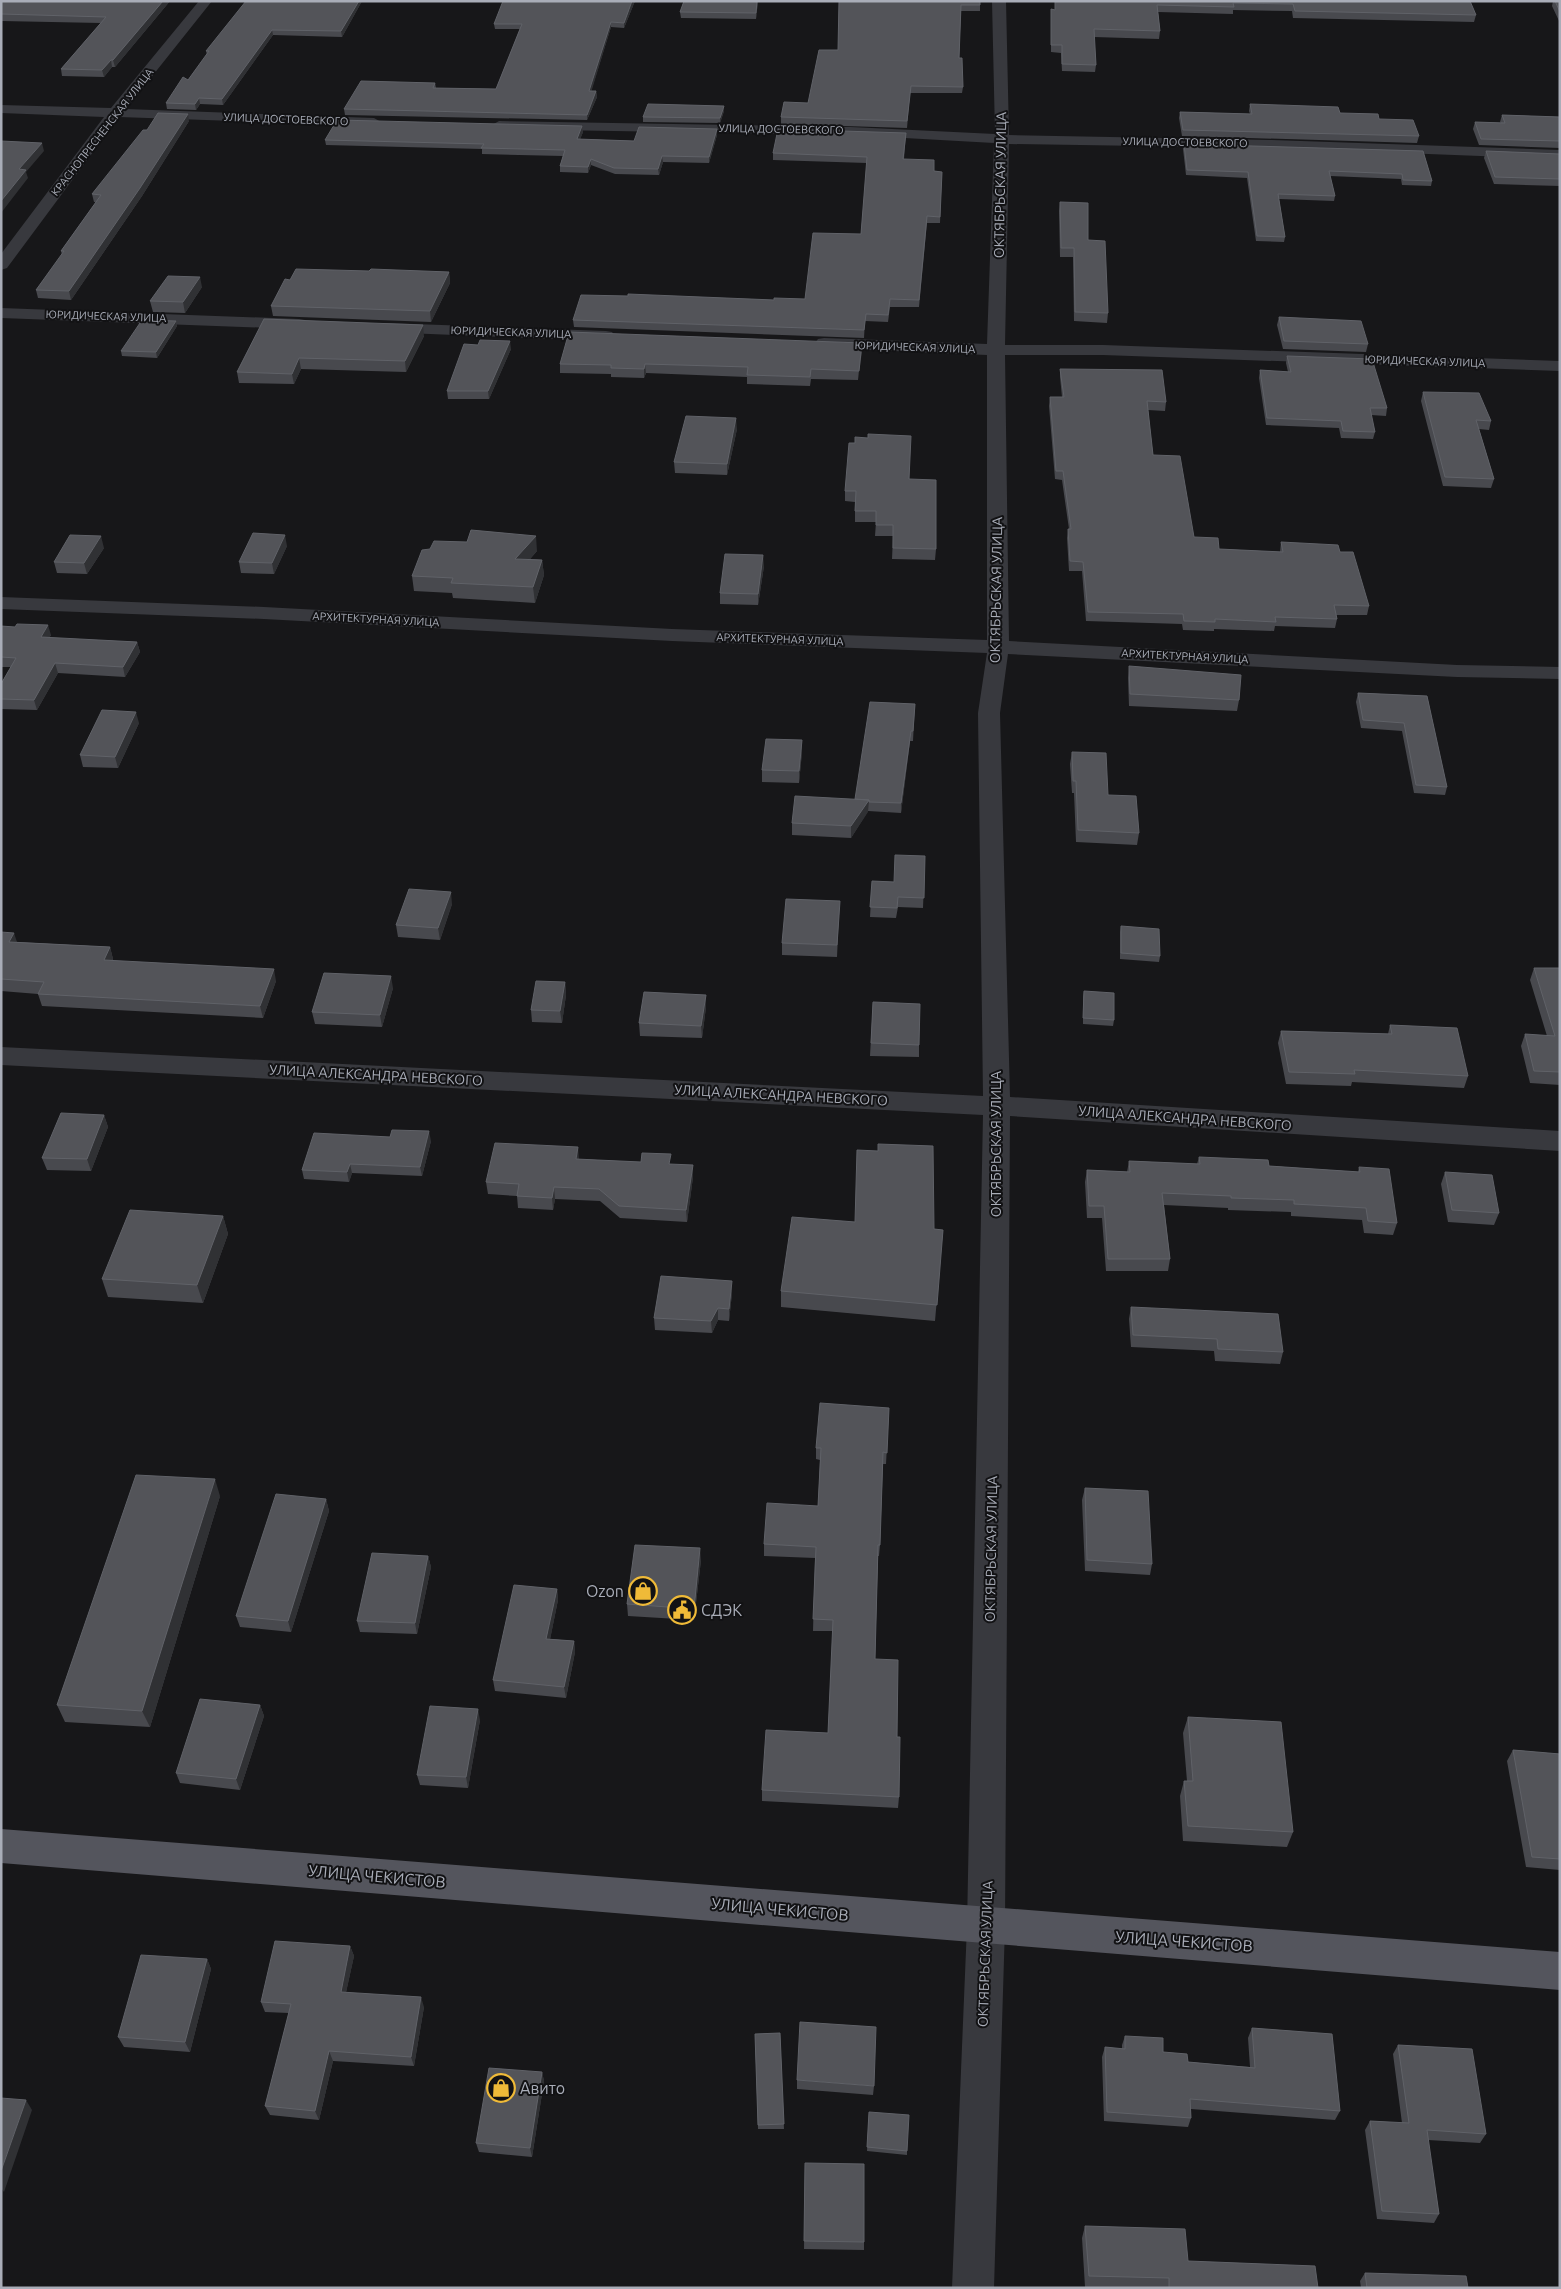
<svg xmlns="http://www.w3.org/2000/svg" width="1561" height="2289" font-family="Ubuntu,sans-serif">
<rect width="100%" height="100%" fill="#171719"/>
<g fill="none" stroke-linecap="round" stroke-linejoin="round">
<path fill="#38393e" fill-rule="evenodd" d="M199 1H212L126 109 374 118 381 122 374 126 119 117 7 268 1 270V254L104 117 1 113V105L111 108Z
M992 1H1006L1009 135 1272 140 1560 150V159L1272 148 1009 144 1005 345H1103L1560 361V371L1103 355H1005L1009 641 1457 665 1560 667V679L1457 677 1008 654 1000 713 1010 1097 1560 1131V1151L1010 1116 1005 1926 994 2288H952L967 1926 983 1115 1 1065V1047L983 1096 978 713 987 653 672 641 264 619 1 609V597L264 607 672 629 987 640V355L824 348 818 347 815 343 818 339 824 338 987 344 994 143 851 135 499 129 492 125 499 121 851 127 995 134Z
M1 308 299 319 305 320 308 324 305 328 299 329 1 318Z
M387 323 606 331 612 332 615 336 612 340 606 341 381 332 378 328 381 324Z"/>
<path fill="#54555d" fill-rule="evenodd" d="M1 1829 1560 1952V1990L1 1863Z"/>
</g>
<path fill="#48494e" d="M1 1H170L115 67H112L104 77 62 76 61 69 101 23 1 21Z
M362 1 342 37 273 35 223 105 200 104 196 110 167 109 166 103 188 80 207 55 206 51Z
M635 1 624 28 611 27 591 91H596L597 97 587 120 345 115 344 109 435 83 436 88 496 89 520 29H495L494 24Z
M684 1H758L756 19 681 18 680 12Z
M802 1H980V11H961L959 58 963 87 962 93H910L907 128 781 124V117L808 103 838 50 839 2Z
M1055 1H1470L1476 15 1474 22 1293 18 1292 11 1233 10V14L1158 12 1160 31 1159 39 1094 37 1096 65 1095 72 1062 71 1061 53 1051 52V9L1055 10Z
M1553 1H1560V23L1552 6Z
M1250 104 1340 113 1379 119 1419 136 1417 143 1182 136 1179 118 1180 112 1250 114 1249 111Z
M724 111 720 123 643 122V117Z
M1502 115 1560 117V148L1479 145 1473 129 1475 122 1501 123 1500 122Z
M189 121 142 196 71 300 38 298 36 290 62 255 61 251 96 202H94L92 194 147 130Z
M582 126 583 132 580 139 634 141 717 129V135L709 163 663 162 659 175 615 174 591 165 588 173 560 172V166L563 156 482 154V149L326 145 325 140Z
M906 133 904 159 934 171 942 172 940 223H927L919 307H890L888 322 865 321 864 338 574 327 573 320 628 296 774 300 805 299 861 234 867 163 773 160V153Z
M1184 144 1423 151 1432 181 1431 186 1402 185 1401 179 1330 176 1335 196 1334 201 1279 199 1285 237 1284 242 1256 241 1247 178 1186 175 1183 149Z
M1486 151 1560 154V186L1494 184 1484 158Z
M1060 202 1088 240 1108 313 1107 323 1074 321 1073 257H1060L1059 211Z
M369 271 449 272 450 283 431 322 273 316 271 306 290 280Z
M202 287 185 313 153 312 150 301Z
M1279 317 1368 344 1366 352 1283 349 1277 325Z
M264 319 424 336 406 372 301 369 294 384 239 383 237 372Z
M176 321 177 326 157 358 122 356 121 351Z
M862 343 858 380 811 379 810 386 747 384V377L646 373 644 378 611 377V374L560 373V364Z
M478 345 511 349 489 399H448L447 391Z
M1287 356 1387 408 1386 416 1371 415 1375 432 1373 439 1341 438 1339 428 1266 425 1259 378 1260 370 1288 372 1286 363Z
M1060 369 1166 402 1165 411 1148 410 1153 455 1194 537 1219 549 1280 552 1281 542 1340 552 1369 606 1367 615H1336L1337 619 1335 628 1275 626 1274 631 1214 629V631L1183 630 1182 624 1086 621 1082 571H1069L1067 538 1068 529H1069L1062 480 1055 479 1049 406 1050 397H1062L1060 377Z
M1423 392 1491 421 1489 430 1479 429 1494 479 1491 488 1443 486 1421 401Z
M737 429 727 475 675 473 674 462Z
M909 479 936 549 935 560 892 559 893 536H875L876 522H855V502L845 501V491Z
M287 546 274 574 241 573 239 562Z
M104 548 87 574 57 573 54 562Z
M537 551 530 559 542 560 544 575 535 603 453 598 452 593 414 591 412 576Z
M764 566 758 605 720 604V593Z
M1 626 51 635 49 638 137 642 140 652 125 677 58 673 37 710 1 709V684L11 667H1Z
M1129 666 1239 700 1237 711 1129 706 1128 678Z
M1358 693 1427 696 1447 787 1445 795 1414 793 1402 731 1361 728 1356 702Z
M915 704 913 741H910L901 813 868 811 851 838 792 835V823L855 799Z
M139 723 118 768 83 767 80 755Z
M802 740V752L799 783 762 782V770Z
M1072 752 1108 795 1139 833 1137 845 1076 842 1074 793H1072L1070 764Z
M925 856 923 908 898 907 896 918 870 917 872 881 894 882Z
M452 904 440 940 398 937 396 925Z
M839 913 837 957 782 955V943Z
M1121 926 1160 956 1159 962 1120 959V932Z
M1 932 17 942 110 947 113 959V961L276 981 263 1018 42 1006 38 994 1 991Z
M1534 968H1560V1085L1530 1083 1521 1046 1525 1034 1547 1036 1530 980Z
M565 982 566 995 562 1023 532 1022 531 1010Z
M393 988 382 1027 315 1024 312 1012Z
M1084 991 1114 1020 1113 1026 1083 1024V997Z
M873 1002 919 1045V1057L870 1056Z
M706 1007 702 1038 640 1036 639 1023Z
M1390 1025 1468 1076 1464 1088 1352 1082 1351 1086 1286 1084 1278 1043 1281 1031 1388 1034Z
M104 1115 108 1127 91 1171 47 1170 42 1158Z
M431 1141 422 1176 352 1173 349 1182 304 1179 302 1170Z
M1199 1157 1269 1166 1358 1172 1359 1167 1397 1223 1393 1235 1364 1233 1362 1220 1291 1216V1212L1228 1210V1208L1164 1205 1170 1259 1168 1271H1106L1102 1218H1087L1085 1182 1087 1170 1127 1172 1129 1161 1197 1164Z
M579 1159 671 1164 693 1177 687 1222 620 1218 600 1201 555 1199 553 1210 518 1208 517 1196 488 1194 486 1182Z
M1445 1172 1499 1213 1494 1225 1448 1222 1441 1184Z
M223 1216 228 1234 203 1303 108 1297 102 1279Z
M934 1229 943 1230 935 1321 781 1307V1291Z
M732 1293 729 1321 718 1320 712 1333 655 1330 654 1318Z
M1131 1307 1283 1352 1280 1364 1215 1361 1214 1351 1131 1347 1129 1319Z
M889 1408 886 1464H883L880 1545 879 1556H878L875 1659 897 1737 899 1797 898 1808 762 1801V1790L828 1733 833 1631H813L815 1558 764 1556V1544L818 1506 820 1460 816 1459V1448Z
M1085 1488 1152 1564 1150 1575 1085 1571 1082 1500Z
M220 1496 150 1727 65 1722 57 1705Z
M326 1499 329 1511 291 1632 240 1627 236 1616Z
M428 1556 431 1567 417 1634 360 1632 357 1621Z
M701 1560 694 1620 628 1616 627 1604Z
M557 1589 558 1600 550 1639 574 1641 575 1652 566 1698 495 1691 493 1680Z
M260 1705 264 1716 240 1790 180 1783 176 1773Z
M1188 1717 1293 1832 1287 1847 1183 1841 1180 1796 1184 1781H1187L1183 1733Z
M480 1720 468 1788 420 1785 417 1775Z
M1513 1750 1560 1754V1870L1526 1867 1507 1761Z
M350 1946 354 1956 346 1992 424 2007 414 2066 333 2061 319 2120 270 2115 265 2106 289 2013 265 2012 261 2002Z
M207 1959 211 1969 190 2052 124 2047 118 2037Z
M1252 2028 1340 2111 1335 2120 1191 2109V2118L1188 2127 1104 2121 1102 2057 1105 2047 1122 2049V2045L1125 2036 1188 2062 1250 2067 1248 2038Z
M780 2033 784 2129H758L755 2034Z
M1398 2045 1486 2134 1480 2143 1428 2140 1439 2214 1434 2223 1377 2219 1365 2130 1370 2121 1402 2123 1393 2054Z
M542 2072 544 2081 532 2157 479 2152 476 2143Z
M797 2080 874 2086 873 2095 797 2089Z
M869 2112 907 2151V2155L867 2151Z
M805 2163 864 2242V2250L804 2249Z
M1085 2226 1188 2261 1318 2288 1085 2287 1082 2238Z
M1365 2273 1468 2288H1361L1360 2281Z"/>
<path fill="#303134" d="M163 1H170L115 67 113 60Z
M359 1H362L342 37 341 31Z
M632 1H635L624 28V23Z
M757 1H758L756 19V13Z
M611 22V27L590 96 589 91Z
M272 30 273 35 223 105 222 99Z
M111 60 112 67 104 77 102 70Z
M596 91 597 97 587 120V115Z
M199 98 200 104 196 110 195 104Z
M724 106V111L720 123V118Z
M188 114 189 121 142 196 71 300 69 291Z
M582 126 583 132 578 145 577 139Z
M717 129V135L709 163V157Z
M42 143 44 151 26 172 28 178 1 213V201L19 169Z
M662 156 663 162 659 175 658 169Z
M591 159V165L588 173V167Z
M449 272 450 283 431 322 430 311Z
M200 277 202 287 185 313 183 302Z
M176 321 177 326 157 358 156 352Z
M423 325 424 336 406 372 405 361Z
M510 341 511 349 489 399 488 391Z
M862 343V352L858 380 859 371Z
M299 358 301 369 294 384 292 374Z
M645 364 646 373 644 378V369Z
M736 418 737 429 727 475V464Z
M285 535 287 546 274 574 272 563Z
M101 536 104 548 87 574 84 563Z
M536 536 537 551 517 574 515 559Z
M763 555 764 566 758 605V594Z
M542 560 544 575 535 603 533 587Z
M48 625 51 635 44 647 41 637Z
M137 642 140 652 125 677 123 667Z
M55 663 58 673 37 710 34 700Z
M136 712 139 723 118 768 115 757Z
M911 731 910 741 901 813V803Z
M802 740V752L799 783V771Z
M869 800 868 812 851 838V826Z
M451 892 452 904 440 940 438 928Z
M14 933 18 945 9 942Z
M110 947 113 959 107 972 104 960Z
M274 969 276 981 263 1018 260 1006Z
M391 976 393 988 382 1027 380 1015Z
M565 982 566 995 562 1023 560 1011Z
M706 995V1007L702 1038 701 1026Z
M104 1115 108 1127 91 1171 87 1159Z
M429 1131 431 1141 422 1176 420 1167Z
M578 1147 579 1159H576Z
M350 1164 352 1173 349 1182 347 1172Z
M693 1165V1177L687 1222 686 1210Z
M554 1187 555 1199 553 1210 552 1198Z
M223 1216 228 1234 203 1303 197 1285Z
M732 1281V1293L729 1321V1309Z
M718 1308V1320L712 1333 711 1321Z
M215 1479 220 1496 150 1727 142 1711Z
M326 1499 329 1511 291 1632 288 1621Z
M700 1548 701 1560 694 1620V1609Z
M428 1556 431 1567 417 1634 415 1623Z
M557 1589 558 1600 548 1650 546 1639Z
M574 1641 575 1652 566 1698 564 1687Z
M260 1705 264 1716 240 1790 236 1779Z
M478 1709 480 1720 468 1788 466 1777Z
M350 1946 354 1956 344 2002 341 1992Z
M207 1959 211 1969 190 2052 185 2042Z
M421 1997 424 2007 414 2066 411 2057Z
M329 2051 333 2061 319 2120 315 2111Z
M542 2072 544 2081 532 2157 530 2148Z
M26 2100 32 2110 4 2192 1 2188V2171Z"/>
<path fill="#535459" stroke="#606268" d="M1 1H163L113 60H111L102 70 61 69 106 17 1 14Z
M246 1H359L341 31 272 30 222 99 199 98 195 104 166 103 183 77 188 80 209 51H206Z
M503 1H632L624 23 611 22 589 91H596L587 115 344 109 361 81 435 83 433 88 496 89 522 24H494Z
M684 1H757L756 13 680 12Z
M839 1H980V5H961L959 58H962L963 87 911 86 907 121 781 117 784 102 808 103 819 50H838Z
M1055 1H1470L1476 15 1295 11 1293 4 1233 3 1234 7 1157 5 1160 31 1094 29 1096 65 1062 64V45H1051V9L1055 10Z
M1555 1H1560V12Z
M648 104 724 106 720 118 643 117Z
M1250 104 1338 107 1340 113 1378 114 1379 119 1413 120 1419 136 1183 130 1180 112 1252 114Z
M158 113 188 114 140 188 69 291 36 290 64 251H61L101 195 92 194 143 130H147Z
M1502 115 1560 117V141L1481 139 1475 122 1505 123Z
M337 120 582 126 577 139 634 141 639 127 717 129 709 157 662 156 658 169 614 168 591 159 588 167 560 166 565 150 481 148 484 144 325 140Z
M778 129 906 133 903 159 934 160V171L942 172 940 217 927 216 919 300 890 299 888 315 866 314 864 330 573 320 581 295 628 296V294L774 300V298L805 299 813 233 861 234 867 157 773 153Z
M1 141 42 143 19 169 26 170 1 201Z
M1184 144 1423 151 1432 181 1403 180 1402 174 1329 171 1335 196 1278 194 1285 237 1257 236 1248 172 1187 170Z
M1486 151 1560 154V179L1495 177Z
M1060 202 1088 203V240L1105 241 1108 313 1075 312 1074 248H1061Z
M296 269 369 271 371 269 449 272 430 311 271 306 285 279 290 280Z
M168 276 200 277 183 302 150 301Z
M1279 317 1361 321 1368 344 1284 341Z
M264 319 423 325 405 361 299 358 292 374 237 372Z
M142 320 176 321 156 352 121 351Z
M569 332 862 343 859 371 811 369 810 377 747 375 748 367 645 364 644 369 611 368V365L560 364Z
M480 340 510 341 488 391H447L464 344 478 345Z
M1287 356 1372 359 1387 408H1370L1375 432 1343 431 1341 421 1267 418 1260 370 1291 372Z
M1060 369 1162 370 1166 402 1147 401 1153 455 1180 456 1194 537 1218 538 1219 549 1283 552 1281 542 1338 545 1340 552H1353L1369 606 1334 605 1337 619 1275 617 1276 622 1215 619V622L1184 621 1183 614 1088 612 1083 562 1070 561 1068 529H1071L1063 471H1056L1050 397H1064Z
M1423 392 1479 393 1491 421 1476 420 1494 479 1445 477Z
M686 416 736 418 727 464 674 462Z
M868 434 911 436 909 479 936 480V549L893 548V525H876V511H855L856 491H845L849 443H855V437L868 438Z
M471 530 536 536 515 559 542 560 533 587 451 583 453 578 412 576 422 550 430 549 434 541 467 542Z
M253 533 285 535 272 563 239 562Z
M70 535 101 536 84 563 54 562Z
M725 554 763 555 758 594 720 593Z
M17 624 48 625 41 637 137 642 123 667 55 663 34 700 1 699V684L16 658 1 657V626L15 627Z
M1129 666 1241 675 1239 700 1130 694Z
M1358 693 1427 696 1447 787 1416 785 1404 723 1363 720Z
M870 702 915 704 913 731H911L901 803 869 802V800L855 799Z
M102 710 136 712 115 757 80 755Z
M766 739 802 740 799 771 762 770Z
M1072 752 1106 753 1108 795 1136 796 1139 833 1078 830 1076 781H1073Z
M795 796 869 800 851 826 792 823Z
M895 855 925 856 924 898 898 897 897 908 870 907 872 881 894 882Z
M409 889 451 892 438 928 396 925Z
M786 899 840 901 837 945 782 943Z
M1121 926 1159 929 1160 956 1121 953Z
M1 932 14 933 9 942 110 947 104 960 274 969 260 1006 38 994 44 982 1 979Z
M1534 968H1560V1072L1534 1071 1525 1034 1555 1036Z
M324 973 391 976 380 1015 312 1012Z
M536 981 565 982 560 1011 531 1010Z
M1084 991 1114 993V1020L1083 1018Z
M644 992 706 995 701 1026 639 1023Z
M873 1002 920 1004 919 1045 871 1043Z
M1390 1025 1457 1028 1468 1076 1354 1070 1355 1074 1289 1072 1281 1031 1392 1034Z
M61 1113 104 1115 87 1159 42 1158Z
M392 1130 429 1131 420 1167 350 1164 347 1172 302 1170 314 1133 390 1137Z
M495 1143 578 1147 576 1159 641 1162 642 1153 671 1154 669 1164 693 1165 686 1210 619 1206 599 1189 554 1187 552 1198 517 1196 519 1184 486 1182Z
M878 1144 933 1146 934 1229 943 1230 937 1305 781 1291 792 1217 855 1222 857 1150 878 1151Z
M1199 1157 1268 1160 1269 1166 1360 1172 1359 1167 1389 1169 1397 1223 1368 1221 1366 1208 1294 1204V1200L1231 1198V1196L1162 1193 1170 1259H1108L1104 1206H1089L1087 1170 1130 1172 1129 1161 1200 1164Z
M1445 1172 1492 1175 1499 1213 1452 1210Z
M130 1210 223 1216 197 1285 102 1279Z
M661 1276 732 1281 729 1309 718 1308 711 1321 654 1318Z
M1131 1307 1278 1314 1283 1352 1218 1349 1217 1339 1133 1335Z
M820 1403 889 1408 887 1453 883 1452 880 1545H878L875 1659 898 1660 897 1737H900L899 1797 762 1790 766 1730 828 1733 833 1620 813 1619 816 1547 764 1544 767 1503 818 1506 821 1448H816Z
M136 1475 215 1479 142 1711 57 1705Z
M1085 1488 1148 1491 1152 1564 1087 1560Z
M276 1494 326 1499 288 1621 236 1616Z
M635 1545 700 1548 694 1609 627 1604Z
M372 1553 428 1556 415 1623 357 1621Z
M514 1585 557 1589 546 1639 574 1641 564 1687 493 1680Z
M200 1699 260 1705 236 1779 176 1773Z
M430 1706 478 1709 466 1777 417 1775Z
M1188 1717 1281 1722 1293 1832 1188 1826 1184 1781H1193Z
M1513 1750 1560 1754V1859L1532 1857Z
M275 1941 350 1946 341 1992 421 1997 411 2057 329 2051 315 2111 265 2106 291 2004 261 2002Z
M141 1955 207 1959 185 2042 118 2037Z
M800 2022 876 2027 874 2086 797 2080Z
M1252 2028 1332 2034 1340 2111 1190 2099 1191 2118 1107 2112 1105 2047 1125 2049V2036L1163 2038V2052L1187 2054 1188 2062 1255 2068Z
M780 2033 784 2124 758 2125 755 2034Z
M1398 2045 1472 2049 1486 2134 1427 2130 1439 2214 1382 2211 1370 2121 1409 2123Z
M489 2068 542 2072 530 2148 476 2143Z
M1 2098 26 2100 1 2171Z
M869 2112 909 2115 907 2151 867 2147Z
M805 2163 864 2164V2242L804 2241Z
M1085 2226 1185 2229 1188 2261 1315 2266 1318 2288H1169V2278L1089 2276Z
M1365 2273 1466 2276 1468 2288H1367Z"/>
<defs>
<symbol id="shop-ring" viewBox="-11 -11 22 22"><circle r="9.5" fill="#121214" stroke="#efba38" stroke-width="1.5"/><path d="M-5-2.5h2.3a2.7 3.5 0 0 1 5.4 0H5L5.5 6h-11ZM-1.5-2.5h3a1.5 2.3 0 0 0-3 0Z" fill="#efba38"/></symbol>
<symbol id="civic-ring" viewBox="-11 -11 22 22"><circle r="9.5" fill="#121214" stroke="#efba38" stroke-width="1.5"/><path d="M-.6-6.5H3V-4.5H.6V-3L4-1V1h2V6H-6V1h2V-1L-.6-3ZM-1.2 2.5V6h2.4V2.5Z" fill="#efba38"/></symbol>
</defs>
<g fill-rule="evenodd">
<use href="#shop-ring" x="627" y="1575" width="32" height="32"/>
<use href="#civic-ring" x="666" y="1594" width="32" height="32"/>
<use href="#shop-ring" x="485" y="2072" width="32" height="32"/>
</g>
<g text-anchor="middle" stroke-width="4" stroke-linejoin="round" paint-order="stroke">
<g font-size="11" fill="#a9adb8" stroke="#121214">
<text transform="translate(286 119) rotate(2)" y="4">УЛИЦА ДОСТОЕВСКОГО</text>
<text transform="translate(781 129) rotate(1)" y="4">УЛИЦА ДОСТОЕВСКОГО</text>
<text transform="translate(102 132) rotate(-52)" y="4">КРАСНОПРЕСНЕНСКАЯ УЛИЦА</text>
<text transform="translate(1185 142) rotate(1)" y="4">УЛИЦА ДОСТОЕВСКОГО</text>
<text transform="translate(106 316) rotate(2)" y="4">ЮРИДИЧЕСКАЯ УЛИЦА</text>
<text transform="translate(511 332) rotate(2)" y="4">ЮРИДИЧЕСКАЯ УЛИЦА</text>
<text transform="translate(915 347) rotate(2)" y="4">ЮРИДИЧЕСКАЯ УЛИЦА</text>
<text transform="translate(1425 361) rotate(2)" y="4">ЮРИДИЧЕСКАЯ УЛИЦА</text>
<text transform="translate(376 619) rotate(3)" y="4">АРХИТЕКТУРНАЯ УЛИЦА</text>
<text transform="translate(780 639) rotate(2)" y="4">АРХИТЕКТУРНАЯ УЛИЦА</text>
<text transform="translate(1185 656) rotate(3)" y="4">АРХИТЕКТУРНАЯ УЛИЦА</text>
</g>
<g font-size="14" fill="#a9adb8" stroke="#121214">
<text transform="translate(1000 185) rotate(-89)" y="5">ОКТЯБРЬСКАЯ УЛИЦА</text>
<text transform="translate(996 590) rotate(-89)" y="5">ОКТЯБРЬСКАЯ УЛИЦА</text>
<text transform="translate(376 1075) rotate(3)" y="5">УЛИЦА АЛЕКСАНДРА НЕВСКОГО</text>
<text transform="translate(781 1095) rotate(3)" y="5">УЛИЦА АЛЕКСАНДРА НЕВСКОГО</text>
<text transform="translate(1185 1118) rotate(4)" y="5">УЛИЦА АЛЕКСАНДРА НЕВСКОГО</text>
<text transform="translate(996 1144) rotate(-90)" y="5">ОКТЯБРЬСКАЯ УЛИЦА</text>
<text transform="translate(991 1549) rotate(-89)" y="5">ОКТЯБРЬСКАЯ УЛИЦА</text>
<text transform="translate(985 1954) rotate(-88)" y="5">ОКТЯБРЬСКАЯ УЛИЦА</text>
</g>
<g font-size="16" fill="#a9adb8" stroke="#121214" text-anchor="start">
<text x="624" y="1597" text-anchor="end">Ozon</text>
<text x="701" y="1616">СДЭК</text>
<text x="520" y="2094">Авито</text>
</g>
<g font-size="16" fill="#a9adb8" stroke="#121214">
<text transform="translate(377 1876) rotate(5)" y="6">УЛИЦА ЧЕКИСТОВ</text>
<text transform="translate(780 1909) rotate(5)" y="6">УЛИЦА ЧЕКИСТОВ</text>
<text transform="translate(1184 1941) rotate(4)" y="6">УЛИЦА ЧЕКИСТОВ</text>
</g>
</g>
<rect width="1561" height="2289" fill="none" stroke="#a9adb8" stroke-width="5"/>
</svg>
